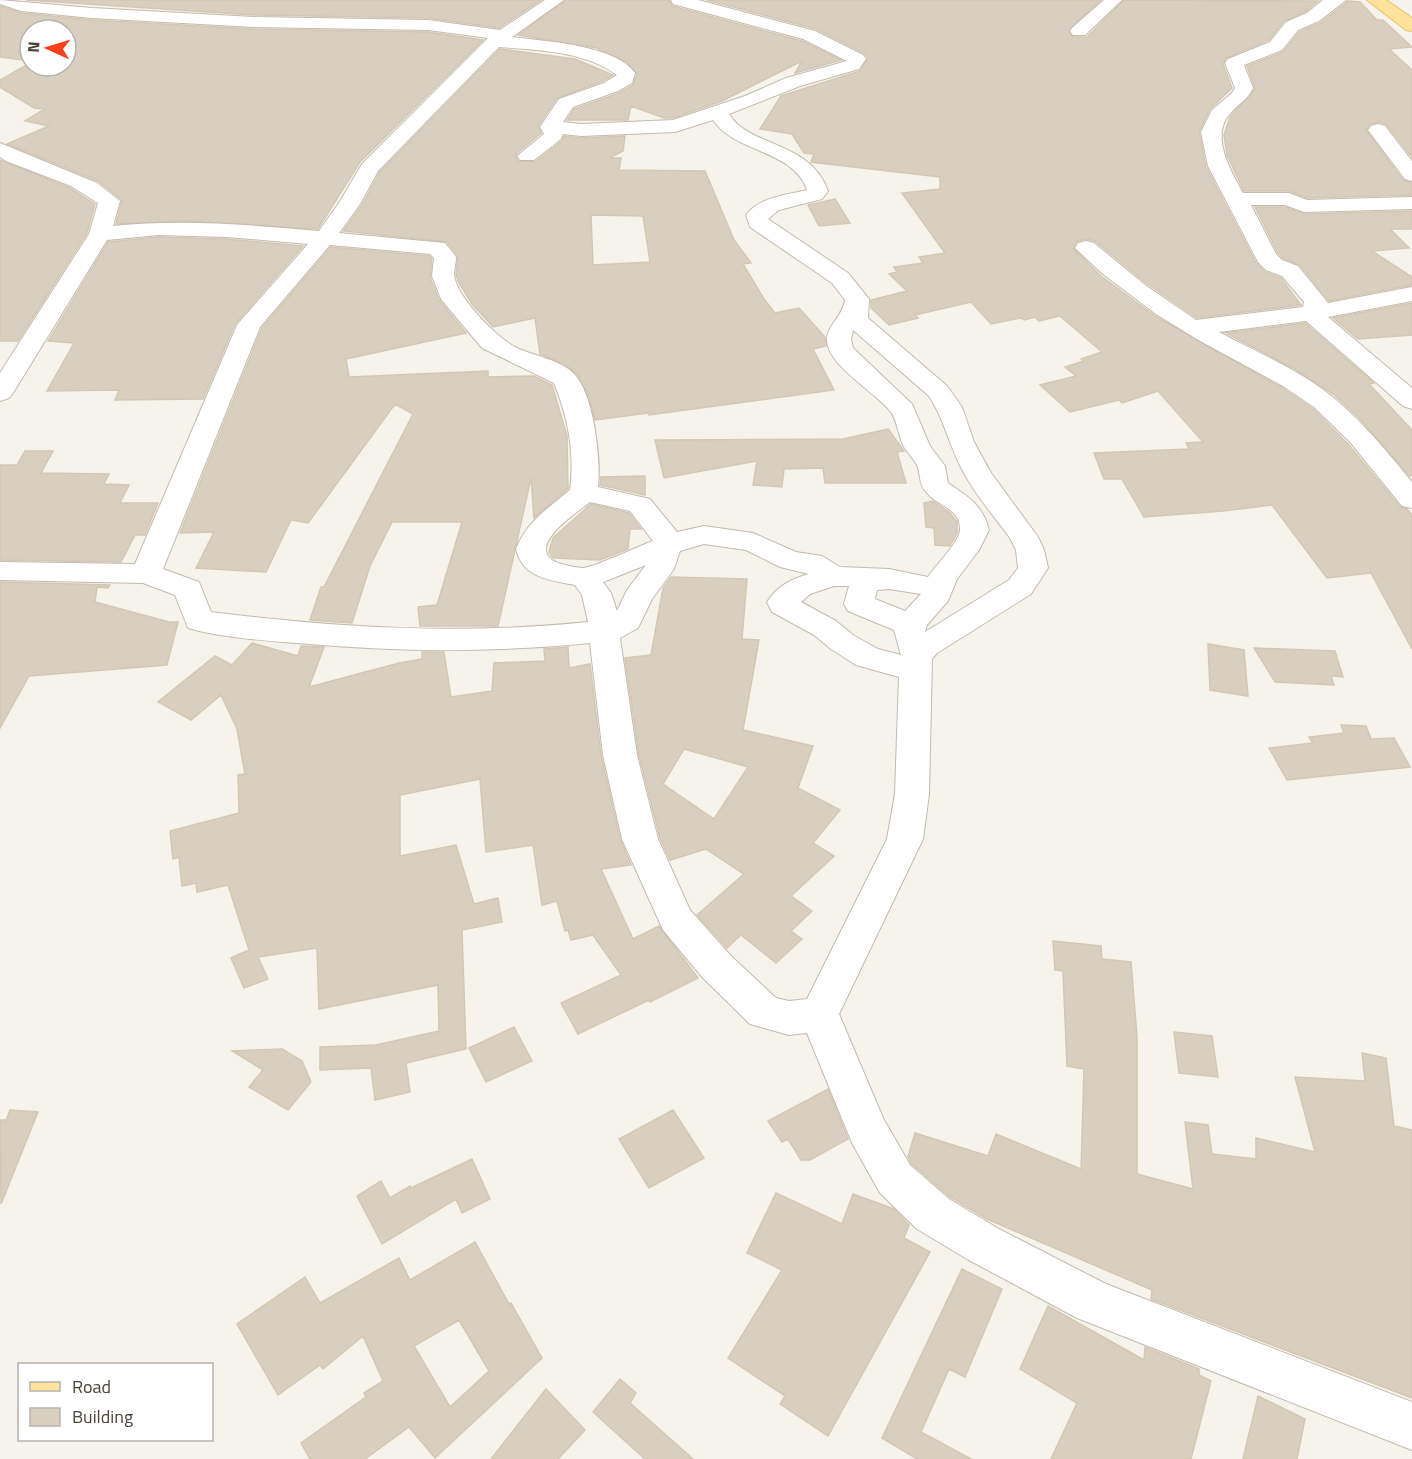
<svg xmlns="http://www.w3.org/2000/svg" width="1412" height="1459" font-family="'Titillium Web',sans-serif">
<rect width="100%" height="100%" fill="#f6f3ec"/>
<path fill="#d8cfc1" stroke="#d3c7b4" stroke-width="1.5" fill-rule="evenodd" d="M26 0H541L499 28 428 18 254 15Z
M566 0H669L672 6 802 41 841 60 795 73 802 61 722 101 673 118H664L631 106 628 120H567L574 109 619 93 633 85 637 74 627 62 597 48 518 35Z
M707 0H1101L1068 30 1073 37H1087L1124 0 1318 1 1306 11 1284 21 1269 40 1226 58 1223 64 1232 88 1210 109 1199 132 1206 167 1256 263 1265 272 1281 278 1301 305 1197 318 1146 283 1095 241 1087 239 1077 241 1073 248 1101 276 1155 316 1282 388 1313 409 1348 444 1400 507 1407 509 1412 515V649L1371 573 1327 578 1272 505 1223 511 1144 517 1122 479H1104L1094 453 1189 449 1186 443 1203 442 1158 391 1122 403 1119 400 1070 412 1040 385 1076 376 1065 367 1084 361 1081 359 1102 352 1060 316 1039 321 1035 317 1024 320 1021 318 991 324 971 302 915 315 918 318 889 325 871 308V300L907 291 889 274 897 272 894 267 923 263 919 257 945 253 902 193 940 189V177L811 162 814 154 804 153 792 134 760 129 781 96 860 71 868 58 864 53 816 29Z
M1348 1 1360 2 1377 20H1383L1412 47 1389 49 1412 70V157L1386 124 1379 122 1370 124 1366 130 1403 180 1412 183V195L1307 198 1289 191H1244L1227 155 1224 135 1230 117 1255 89 1247 66 1283 52 1299 32 1320 23Z
M0 6 21 13 92 20 254 29 428 32 483 40 360 162 318 229 190 221 116 224 122 200 98 181 7 144 49 126 25 121 45 109 34 108 0 87V80L30 63V66H66V30H30V61L0 57Z
M500 49 575 59 613 75 603 81 557 98 538 126 541 133 516 154 518 161 535 162 562 141 564 136 581 138 625 136 623 151 609 158H621L619 170 705 171 734 240 751 263 743 264 764 299 775 313 799 308 825 337 826 346 813 349 834 390 649 415 648 413 595 420 589 397 577 374 564 364 540 354 535 318 493 327 472 304 459 283 456 275 458 256 447 242 343 231 362 205 380 172ZM591 215 643 216 650 262 593 265Z
M0 160 70 188 95 204 87 233 18 341H0Z
M835 199 850 223 819 226 808 205Z
M1255 207H1285L1304 214 1412 211V229H1390L1409 248 1372 251 1412 277V285L1329 301 1300 265 1283 258 1278 253Z
M158 237 227 239 303 246 235 324 203 399 115 400 119 390 47 391 74 343 48 341 108 242Z
M331 247 429 256 432 259 430 277 439 300 466 333 346 359 349 377 488 371V377L534 376 552 385 567 436 568 489 534 518 531 478 498 626H420L418 607 437 605 462 522H392L370 566 352 623 310 620 321 587H324L413 414 395 404 308 523 291 520 266 572 196 568 214 532 180 533 262 328Z
M1412 303V335L1358 339 1333 318Z
M1305 323 1374 383 1369 384 1412 430V475L1410 476 1358 417 1333 394 1295 369 1226 333Z
M888 429 904 451 897 452 906 483H825L823 468 784 469 782 487 753 485 757 461 664 478 655 440 843 439Z
M25 451H53L41 473 109 474 104 484 129 485 120 503H158L145 535H135L121 562 0 560V465H17Z
M645 476V495L600 485 601 477Z
M933 501 950 513 957 522V533L950 546 935 545 934 528 926 527 924 503Z
M591 504 629 513 641 529H630L628 549 600 560 553 558 549 552 553 538Z
M671 577 747 579 742 639 759 640 743 730 813 746 798 788 840 810 813 843 834 856 791 896 812 911 791 931 802 939 776 963 741 935 727 948 697 915 744 874 706 849 670 860 660 838 639 755 625 658 651 655 663 588ZM684 749 748 767 714 819 663 784Z
M0 582 110 585 108 588 97 587 95 602 169 622H178L167 665 29 676 0 728Z
M252 643 298 656 301 646 324 647 309 687 399 663 422 659V652H444L451 697 492 691 494 663 545 661 544 649 568 647 569 668 590 664 601 755 620 839 631 865 601 869 633 939 659 926 698 978 650 1002 649 1000 578 1034 561 1003 621 975 593 935 571 940 568 930 565 931 557 901 542 905 533 845 486 852 480 779 400 795V856L456 845 474 904 498 898 502 922 462 930 466 1049 406 1063 410 1092 375 1100 371 1068 320 1070V1047L376 1045 439 1031 438 985 319 1009 317 948 258 957 268 979 244 988 231 958 249 950 228 885 197 892 196 883 182 886 179 857 173 859 170 831 239 813 238 775 245 774 237 729 221 695 191 720 158 702 215 656 232 665Z
M1208 644 1244 650 1248 696 1210 690Z
M1254 648 1335 651 1343 677 1331 676 1334 685 1275 682Z
M1341 725 1366 726 1371 739 1394 738 1410 767 1287 780 1269 748 1313 743 1309 737 1344 733Z
M1053 941 1101 946 1102 959 1131 962 1137 1037V1174L1193 1189 1185 1122 1208 1125 1212 1154 1256 1159V1138L1315 1152 1295 1077 1365 1081 1362 1053 1386 1058 1394 1126 1412 1130V1398L1151 1299 1152 1290 987 1219 950 1197 912 1164 908 1157 915 1133 988 1156 996 1134 1081 1169 1084 1069 1067 1066 1063 971 1055 970Z
M514 1027 532 1061 486 1082 469 1048Z
M1174 1032 1212 1036 1218 1077 1179 1073Z
M282 1049 302 1061 311 1082 288 1110 249 1087 263 1070 232 1051Z
M828 1089 848 1139 810 1160H801L788 1139 782 1142 768 1121Z
M10 1110 38 1112 1 1204 0 1120H6Z
M673 1110 704 1158 649 1188 619 1139Z
M472 1159 490 1199 462 1213 456 1199 382 1244 357 1196 381 1181 390 1198 410 1186 411 1188Z
M776 1193 842 1224 853 1194 894 1209 909 1225 904 1238 930 1252 828 1436 780 1404 785 1396 728 1358 782 1270 747 1253Z
M475 1242 509 1304 511 1303 542 1358 435 1458 409 1427 365 1459H310L301 1443 366 1397 364 1393 383 1381 363 1336 323 1369 320 1365 278 1395 237 1324 305 1277 320 1303 399 1258 410 1280ZM459 1320 489 1371 450 1407 414 1346Z
M962 1269 1002 1289 965 1377 949 1369 921 1432 971 1459H917L882 1438Z
M1048 1306 1144 1360 1145 1347 1199 1369V1375L1211 1381 1191 1459H1051L1077 1403 1020 1369Z
M620 1379 636 1393 630 1403 693 1459H645L593 1412Z
M546 1389 585 1430 558 1459H491Z
M1258 1396 1305 1419 1297 1459H1243Z"/>
<g fill="none" stroke-linecap="round" stroke-linejoin="round">
<defs>
<path id="minor" d="M0 0 92 8 254 17 428 20 500 30 545 0H564L512 37C543 41 616 45 635 73L632 83 618 91 573 107 563 122 581 124 673 120 745 96 786 78 847 61 803 39 673 4 671 0H698L815 31 863 55 866 59 859 69 800 86 729 114C750 148 810 140 828 191L822 199 779 210 768 219 848 273 869 299 868 318 947 386 962 407 974 442 991 473 1038 537 1044 550 1048 568 1031 594 937 653 932 659 929 794 923 839 839 1014 883 1118 910 1165 949 1199 999 1229 1106 1284 1412 1402V1450L1077 1318 967 1259 917 1229 880 1193 852 1143 807 1033 789 1035 750 1024 703 978 663 930 622 839 603 755 590 643C492 653 395 652 297 643 261 640 223 638 188 628L175 595 143 583 0 580V562L135 564 237 325 308 244 227 237 158 235 107 240 13 393 9 398 0 401V373L89 234 98 203 71 186 6 161 0 157V143L97 183 120 201 113 226C182 219 250 225 319 231L339 203 362 164 488 38 428 30 254 27 92 18 21 11 0 4ZM499 47C537 50 585 51 617 75L604 83 559 99 540 127 544 134 517 156 520 160H534L561 139 563 134 581 136 675 132 713 120C735 153 794 150 807 190 787 195 759 197 746 215L750 227 832 283 845 300C842 318 827 325 827 340 827 365 875 392 890 411 897 419 898 434 903 445 907 453 915 459 918 468 921 478 919 485 927 493 938 506 959 508 960 528 961 542 936 564 928 577L889 569 840 567 822 556 796 552 753 533 704 526 677 532 650 499 598 487C601 460 594 396 575 375 562 360 534 356 517 348 497 338 457 298 454 275 454 270 456 263 456 257L445 243 339 233 360 204 378 171ZM330 245 430 254 434 258 432 276 441 299 482 348 554 383C568 417 575 453 570 490 549 508 526 522 516 549 523 578 549 580 575 585L582 595 588 622C461 635 337 628 211 612L199 582 163 569 260 327ZM853 330 929 396C944 418 950 449 964 473 976 496 995 517 1010 538L1016 550 1018 568 1009 580 925 632 927 625 948 601 957 579 979 550 989 530C983 505 967 496 948 483L945 466 930 446 912 404 853 348 851 339ZM590 502 630 511 653 541C639 546 595 567 583 568 576 568 558 564 552 560 529 543 578 512 590 502ZM704 544 746 550 780 567 809 574C791 579 777 586 767 602L772 612 814 635 831 649 856 665 899 677 895 794 887 839 807 999 789 1001 776 998 731 956 690 910 658 839 637 755 620 638 638 628 652 599 674 569 680 551ZM646 565 627 590 617 611 611 593 603 582ZM834 586H849L844 604 848 611 894 630 901 655 878 649 853 635 836 621 801 602 810 594ZM889 589 921 594 905 611 875 599 877 590Z
M1104 0H1122L1085 35H1073L1070 31 1073 27Z
M1323 0H1346L1319 21 1298 30 1282 50 1244 65 1253 88C1247 101 1236 105 1228 116 1211 139 1232 173 1243 193H1289L1307 200 1412 197V209L1304 212 1285 205H1251L1276 254 1282 260 1298 266 1328 303 1412 287V301L1328 317 1412 388V409L1403 406 1306 321 1219 332C1252 350 1287 364 1318 386 1355 412 1383 447 1412 482V508L1402 506 1350 442 1314 407 1283 386 1200 341 1156 314 1103 274 1075 248 1078 243 1086 241 1094 243 1145 285 1196 320 1303 307 1304 302 1282 276 1266 270 1258 262 1208 166 1201 132 1212 110 1232 93 1235 88 1225 63 1228 59 1270 42 1286 22 1307 13Z
M1378 124 1385 126 1412 161V181L1405 179 1368 130 1371 126Z"/>
<path id="primary" d="M1367 0H1386L1412 18V31L1406 30Z"/>
</defs>
<use href="#minor" stroke="#c2bbae" stroke-width="2"/>
<use href="#primary" stroke="#e6c16a" stroke-width="2"/>
<use href="#minor" fill="#fff" fill-rule="evenodd"/>
<use href="#primary" fill="#ffe39c" fill-rule="evenodd"/>
</g>
<rect x="18" y="1363" width="195" height="78" fill="#ffffff" stroke="#b7b4b0" stroke-width="1.5"/>
<rect x="30" y="1382" width="30" height="9" fill="#ffe39c" stroke="#b7b4b0" stroke-width="1.5"/>
<text x="72" y="1393" font-size="18" fill="#4b4439">Road</text>
<rect x="30" y="1408" width="30" height="18" fill="#d8cfc1" stroke="#b7b4b0" stroke-width="1.5"/>
<text x="72" y="1423" font-size="18" fill="#4b4439">Building</text>
<g transform="translate(48 48) rotate(274)"><circle r="28" fill="#ffffff" stroke="#b7b4b0" stroke-width="1.5"/>
<path d="M0-4.5L10 22L0 15L-10 22Z" fill="#fc3f1d"/>
<text y="-9" font-size="16" font-weight="bold" text-anchor="middle" fill="#4b4439">N</text>
</g>
</svg>
